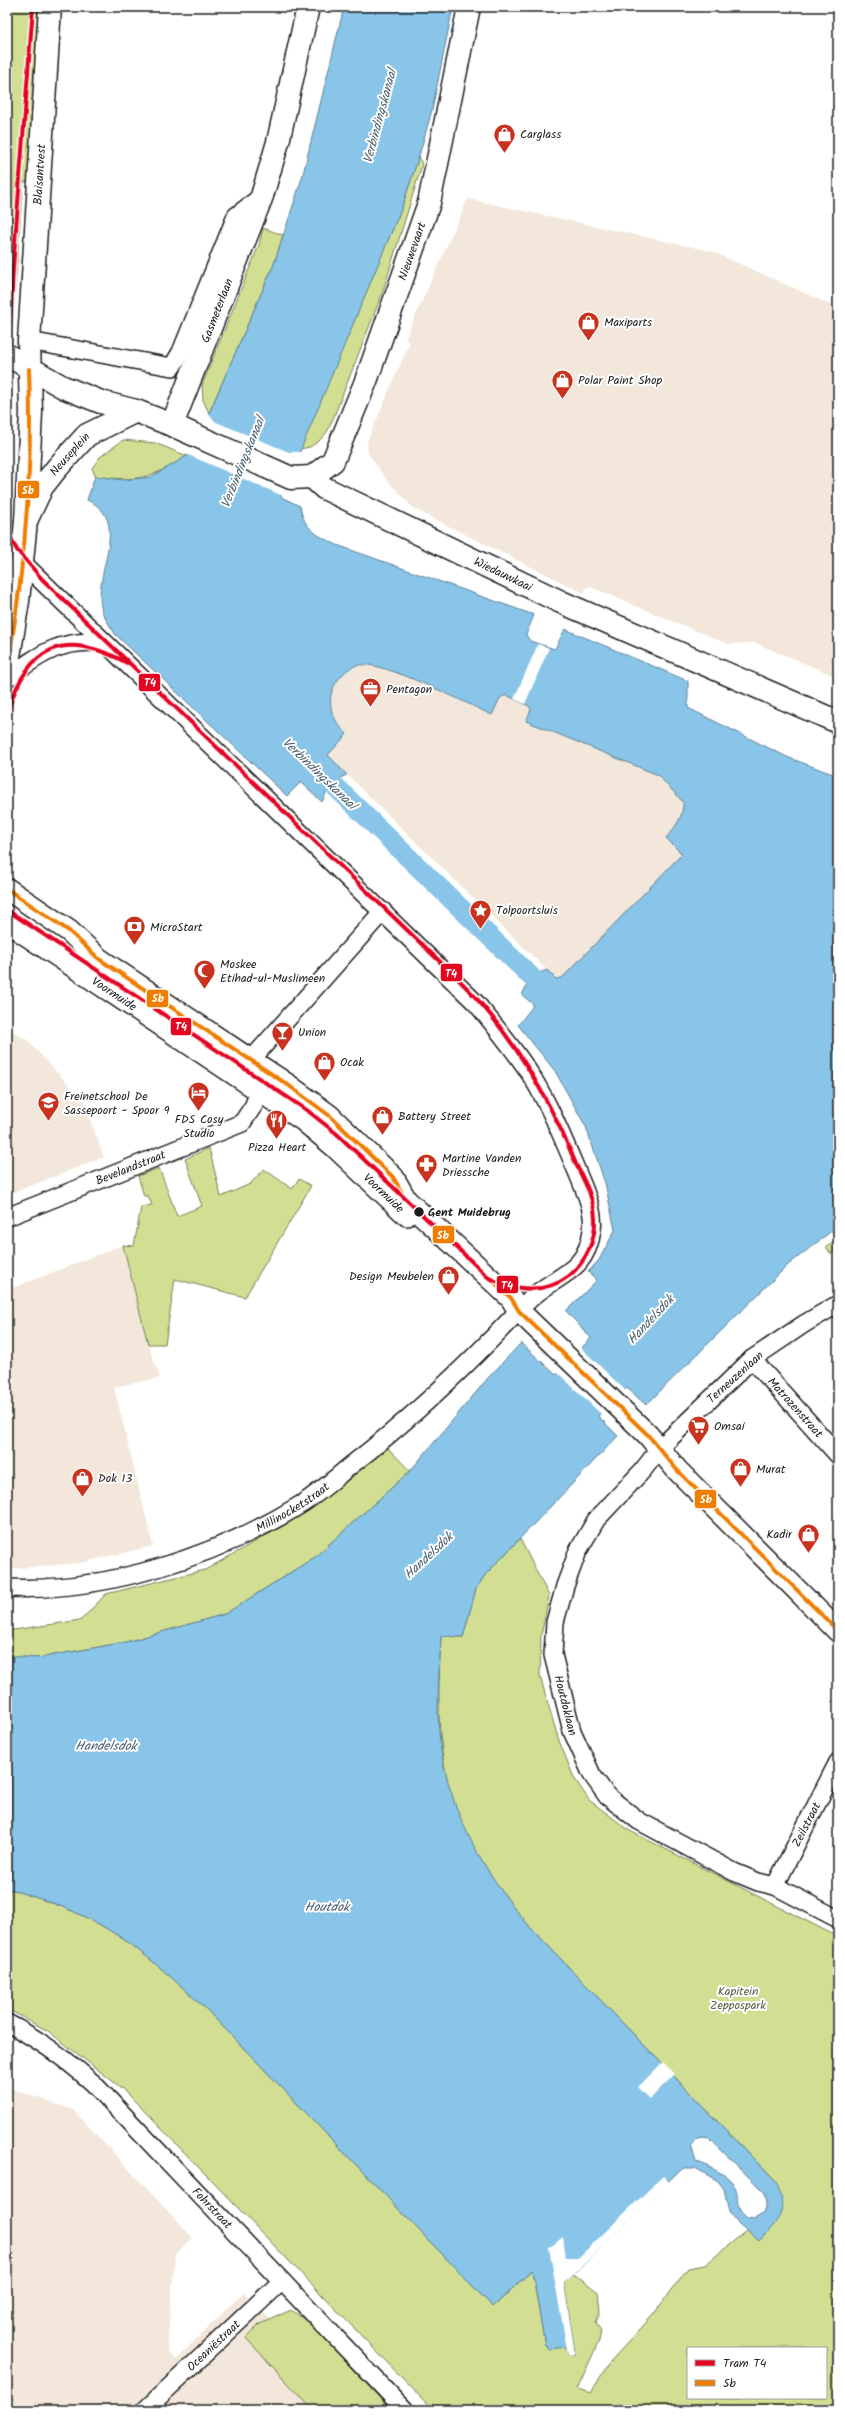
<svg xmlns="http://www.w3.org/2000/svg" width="845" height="2417" font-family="Kalam,sans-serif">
<rect width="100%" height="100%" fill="#fff"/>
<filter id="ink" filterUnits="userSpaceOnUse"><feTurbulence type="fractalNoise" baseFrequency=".025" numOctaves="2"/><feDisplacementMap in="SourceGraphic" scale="8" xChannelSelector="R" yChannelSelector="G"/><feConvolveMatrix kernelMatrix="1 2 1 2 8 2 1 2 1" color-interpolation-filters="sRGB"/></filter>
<g filter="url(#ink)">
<path fill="#f2e7da" d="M468 199 711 251 838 308V677L755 643 728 644 588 586 584 593 414 509 387 480 368 453 367 442 410 342 405 339Z
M360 664 379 667 424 684 492 715 500 698 506 695 529 706 531 710 526 721 658 775 683 802 684 808 676 826 666 838 682 854 562 978 556 979 329 757V753L347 734 335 718 330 707 333 689 342 675Z
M7 1029 26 1039 91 1109 87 1112 104 1157 7 1195Z
M123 1245 148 1344 160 1378 114 1387 153 1546 80 1563 7 1569V1290Z
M7 2087 73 2110 193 2238 175 2254 167 2351 176 2359 244 2292 356 2410H7Z"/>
<path fill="#d2df93" stroke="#777e58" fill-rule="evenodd" d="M7 7H42L28 182H23L13 316 7 314Z
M419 156 422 165 382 294 333 419 327 432 319 441 310 447 300 449 402 207Z
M263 228 283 235 274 264 209 413 203 400 202 385 259 245Z
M123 440 155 443 187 456C151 479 137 482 95 476L92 468 100 457Z
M209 1148 221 1197 250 1184 264 1169 292 1189 299 1179 311 1186 245 1297 175 1279 165 1344H148L123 1245 134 1246 141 1207 152 1205 148 1196H144L138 1176 159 1168 177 1216 202 1206 185 1159Z
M838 1240V1249L831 1254 826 1247Z
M386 1446 410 1471 315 1557 225 1614 126 1642 38 1658 7 1656V1631L81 1620 106 1594 205 1570 290 1522Z
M520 1539 549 1596 541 1636 540 1676 558 1738 574 1778 589 1800 630 1831 838 1937V2410H433L124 2090 48 2031 7 2009V1888C33 1897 60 1904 85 1917 131 1939 168 1974 206 2009L493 2307 532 2270 545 2345 567 2347 575 2354 564 2283 570 2275 580 2278 598 2292 600 2312 596 2323 601 2331 599 2341 577 2389 591 2393 608 2364 653 2315 688 2268 705 2265 747 2230 759 2240 776 2182 530 1927C492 1882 456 1828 445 1769 436 1725 439 1680 441 1636L463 1637 476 1589 485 1575ZM688 2348H826V2398H688Z
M291 2310 307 2320 391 2410H351L345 2404 339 2410H313L246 2338 260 2324Z"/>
<path fill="#89c5e8" stroke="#5d8196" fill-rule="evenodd" d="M344 7H453L432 110 419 156 402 207 281 497 300 506C304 530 317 535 337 545L534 615 526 635 530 641 555 649 565 629 688 681V708L787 757 838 776V1226L788 1265 646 1405 627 1388 598 1416 618 1436 485 1575 476 1589 463 1637 441 1636C439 1680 434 1727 445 1770 459 1830 491 1881 530 1927L776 2182C789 2210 779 2221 759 2241L739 2224 729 2211 724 2189 718 2181 695 2168H682L564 2283 575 2354 568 2355 567 2347 550 2349 545 2345 532 2270 493 2307 206 2009C168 1974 131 1939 85 1917 60 1904 33 1897 7 1888V1656L38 1658 126 1642 225 1614 315 1557 410 1471 488 1378 521 1343 556 1375 591 1338 566 1311 597 1280 588 1272 599 1260 615 1230 605 1183 586 1127 555 1071 518 1025 532 1007 533 1004 522 995 531 976 547 970 556 979 562 978 682 854 666 838C675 828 684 816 683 802L658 775 526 721 531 710 529 706 506 695 500 698 492 715C468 704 381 660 359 665 347 667 336 680 332 691 327 709 335 722 347 734L328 755 347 775 331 782 322 802 301 782 287 796 115 634C110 625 102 616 101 606 94 571 132 519 87 500L95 476 123 480 151 477 187 456 210 411 274 264 302 178ZM702 2137 709 2138 764 2192 766 2204 763 2214 754 2219 747 2218C734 2205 740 2200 735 2187 729 2173 708 2168 696 2161L691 2145 696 2139Z"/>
<path fill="#fff" d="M207 413 216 422 289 452H301L283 496 186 454Z
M538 644 549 648 525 704 514 699Z
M580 1347 626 1391 602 1415 557 1372Z
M663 2062 675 2074 650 2099 638 2087Z
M663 2176 669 2182 564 2283 575 2354 568 2355 549 2248 563 2237 566 2258H578Z"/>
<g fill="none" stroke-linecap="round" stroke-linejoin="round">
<path stroke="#89c5e8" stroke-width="20" d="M312 764 550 995"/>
<defs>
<g id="minor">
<path d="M29 341 172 367 181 352 236 216 262 196"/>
<path d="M7 678C39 655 61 638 103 643"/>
<path d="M244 1071 251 1060 383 911"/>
<path id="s1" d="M7 1217 242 1123 254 1105 259 1090"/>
<path id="s2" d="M838 1304 804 1324 752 1359 660 1448 643 1470 596 1520 578 1551 565 1586 555 1622 553 1655 572 1731 592 1775 607 1796 639 1821 734 1872 758 1882 775 1886 838 1919"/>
<path id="s3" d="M752 1359 838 1455"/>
<path id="s4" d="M7 1588C105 1593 217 1556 300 1505 318 1494 334 1479 350 1466 414 1417 471 1362 526 1303 551 1275 586 1277 592 1230 595 1211 585 1192 578 1174 564 1141 551 1108 532 1077 516 1051 495 1026 476 1003L23 563"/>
<path id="s5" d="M775 1886 838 1762"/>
<path id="s6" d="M7 2023C39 2039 66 2059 93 2083L405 2410"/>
<path id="s7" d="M145 2410 282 2281"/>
</g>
<g id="tertiary">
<path d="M7 889 69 931 99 959 288 1085 330 1116 393 1177 406 1200 511 1298 519 1311 648 1435 677 1470 838 1631"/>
<path id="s8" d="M7 922 303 1120 334 1146 407 1215"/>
</g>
<g id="secondary">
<path id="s9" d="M312 477 324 488 561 602 838 722"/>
<path id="s10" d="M26 521 31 412 29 341 50 7"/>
</g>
<g id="primary">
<path id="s11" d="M7 355 63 387 101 402 136 411 172 425 291 478 312 477 333 461 366 381 429 203 469 7"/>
<path id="s12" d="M172 425 262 196 278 142 308 7"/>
<path id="s13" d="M7 669 18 601 26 521 42 487 57 468 87 435 136 411"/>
</g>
</defs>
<use href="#minor" stroke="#1c1c1c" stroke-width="20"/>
<use href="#tertiary" stroke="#1c1c1c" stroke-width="24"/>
<use href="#secondary" stroke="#1c1c1c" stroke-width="25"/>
<use href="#primary" stroke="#1c1c1c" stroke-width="25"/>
<use href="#minor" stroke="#fff" stroke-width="17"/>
<use href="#tertiary" stroke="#fff" stroke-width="21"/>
<use href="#secondary" stroke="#fff" stroke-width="22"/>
<use href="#primary" stroke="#fff" stroke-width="22"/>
<defs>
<path id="bus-1" d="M7 669C25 569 33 470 29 369
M7 889 69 931 99 959 288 1085 330 1116 393 1177 406 1200 511 1298 519 1311 648 1435 677 1470 838 1631"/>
</defs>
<use href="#bus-1" stroke="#fff" stroke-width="7"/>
<use href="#bus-1" stroke="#ef7d00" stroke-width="4"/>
<defs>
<path id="tram-1" d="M7 387 13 268 33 7
M7 531 17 550 42 579 458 979C511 1031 548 1096 576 1164 584 1181 594 1198 595 1218 596 1240 586 1262 569 1276 544 1295 515 1290 489 1278L337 1134 308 1111 7 910
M7 713C28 645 64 629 127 663"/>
</defs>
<use href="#tram-1" stroke="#fff" stroke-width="7"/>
<use href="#tram-1" stroke="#e40521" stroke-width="4"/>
</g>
</g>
<defs>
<symbol id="shop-pin" viewBox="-11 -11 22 30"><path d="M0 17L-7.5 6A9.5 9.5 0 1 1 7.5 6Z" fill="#c8321e" stroke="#fff"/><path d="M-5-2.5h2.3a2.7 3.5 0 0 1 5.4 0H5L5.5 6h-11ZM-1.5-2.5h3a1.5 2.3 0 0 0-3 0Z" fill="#fff"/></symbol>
<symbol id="office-pin" viewBox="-11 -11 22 30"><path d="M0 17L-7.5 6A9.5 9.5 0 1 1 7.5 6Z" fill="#c8321e" stroke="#fff"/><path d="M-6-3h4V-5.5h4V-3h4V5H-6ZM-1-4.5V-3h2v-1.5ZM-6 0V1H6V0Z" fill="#fff"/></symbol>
<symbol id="sight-pin" viewBox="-11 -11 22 30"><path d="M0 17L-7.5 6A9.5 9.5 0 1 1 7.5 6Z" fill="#c8321e" stroke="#fff"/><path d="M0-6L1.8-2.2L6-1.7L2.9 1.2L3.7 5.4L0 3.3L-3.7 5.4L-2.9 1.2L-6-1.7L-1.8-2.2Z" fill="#fff"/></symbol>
<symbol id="bank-pin" viewBox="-11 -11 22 30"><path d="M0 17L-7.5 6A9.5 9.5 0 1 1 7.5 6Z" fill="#c8321e" stroke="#fff"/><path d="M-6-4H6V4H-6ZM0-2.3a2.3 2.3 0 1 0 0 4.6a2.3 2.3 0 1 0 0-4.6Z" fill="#fff"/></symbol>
<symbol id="mosque-pin" viewBox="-11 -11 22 30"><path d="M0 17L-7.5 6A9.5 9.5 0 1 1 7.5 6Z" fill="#c8321e" stroke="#fff"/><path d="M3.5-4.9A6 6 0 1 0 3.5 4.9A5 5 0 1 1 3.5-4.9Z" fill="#fff"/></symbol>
<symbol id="bar-pin" viewBox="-11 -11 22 30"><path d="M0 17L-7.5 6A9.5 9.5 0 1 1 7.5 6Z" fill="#c8321e" stroke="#fff"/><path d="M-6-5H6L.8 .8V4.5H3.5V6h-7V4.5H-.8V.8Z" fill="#fff"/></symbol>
<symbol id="hotel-pin" viewBox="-11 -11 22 30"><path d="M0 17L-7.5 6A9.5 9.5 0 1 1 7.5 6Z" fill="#c8321e" stroke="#fff"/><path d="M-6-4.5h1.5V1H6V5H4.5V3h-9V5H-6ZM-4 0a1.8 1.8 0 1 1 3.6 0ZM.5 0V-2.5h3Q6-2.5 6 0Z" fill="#fff"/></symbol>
<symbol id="school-pin" viewBox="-11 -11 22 30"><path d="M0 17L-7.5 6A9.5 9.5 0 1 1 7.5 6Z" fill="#c8321e" stroke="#fff"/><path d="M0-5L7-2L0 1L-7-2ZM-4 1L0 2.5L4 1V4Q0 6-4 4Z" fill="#fff"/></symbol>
<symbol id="restaurant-pin" viewBox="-11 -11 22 30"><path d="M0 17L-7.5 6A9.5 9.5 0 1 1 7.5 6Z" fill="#c8321e" stroke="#fff"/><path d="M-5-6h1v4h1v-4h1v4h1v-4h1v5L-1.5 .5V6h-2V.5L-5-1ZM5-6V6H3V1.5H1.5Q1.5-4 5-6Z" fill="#fff"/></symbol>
<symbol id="pharmacy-pin" viewBox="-11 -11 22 30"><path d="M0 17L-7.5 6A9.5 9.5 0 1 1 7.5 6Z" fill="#c8321e" stroke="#fff"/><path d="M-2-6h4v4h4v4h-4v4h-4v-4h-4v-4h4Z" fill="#fff"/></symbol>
<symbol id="supermarket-pin" viewBox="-11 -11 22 30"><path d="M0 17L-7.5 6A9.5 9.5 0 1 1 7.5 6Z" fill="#c8321e" stroke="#fff"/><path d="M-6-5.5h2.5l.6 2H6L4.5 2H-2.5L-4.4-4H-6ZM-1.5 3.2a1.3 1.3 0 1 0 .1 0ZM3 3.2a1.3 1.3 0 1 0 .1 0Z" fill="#fff"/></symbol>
</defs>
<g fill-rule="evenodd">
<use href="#shop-pin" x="492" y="122" width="25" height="34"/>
<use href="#shop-pin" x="576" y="310" width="25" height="34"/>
<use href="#shop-pin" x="550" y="368" width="25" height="34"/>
<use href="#office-pin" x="358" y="676" width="25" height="34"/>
<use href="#sight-pin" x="468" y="898" width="25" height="34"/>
<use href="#bank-pin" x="122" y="914" width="25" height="34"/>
<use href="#mosque-pin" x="192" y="958" width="25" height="34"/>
<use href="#bar-pin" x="270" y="1020" width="25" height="34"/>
<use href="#shop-pin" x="312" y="1050" width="25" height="34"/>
<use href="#hotel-pin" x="186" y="1080" width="25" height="34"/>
<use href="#school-pin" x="36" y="1090" width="25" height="34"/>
<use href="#shop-pin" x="370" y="1104" width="25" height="34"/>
<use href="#restaurant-pin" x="264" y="1108" width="25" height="34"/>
<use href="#pharmacy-pin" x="414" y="1152" width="25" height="34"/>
<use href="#shop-pin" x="436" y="1264" width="25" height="34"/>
<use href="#supermarket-pin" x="686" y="1414" width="25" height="34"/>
<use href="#shop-pin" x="728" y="1456" width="25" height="34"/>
<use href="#shop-pin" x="70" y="1466" width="25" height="34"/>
<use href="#shop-pin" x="796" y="1522" width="25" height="34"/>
</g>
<circle fill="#1c1c1c" stroke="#fff" stroke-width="1.5" cx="419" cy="1212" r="5.5"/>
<g text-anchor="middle" stroke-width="4" stroke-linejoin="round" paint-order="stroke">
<g font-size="12" fill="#1c1c1c" stroke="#fff" text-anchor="start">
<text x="520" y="138">Carglass</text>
<text x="604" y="326">Maxiparts</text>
<text x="578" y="384">Polar Paint Shop</text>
<text x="386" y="693">Pentagon</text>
<text x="496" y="914">Tolpoortsluis</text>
<text x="150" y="931">MicroStart</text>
<text x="220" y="968">Moskee<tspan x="220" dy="14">Etihad-ul-Muslimeen</tspan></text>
<text x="298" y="1036">Union</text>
<text x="340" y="1066">Ocak</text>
<text x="64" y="1100">Freinetschool De<tspan x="64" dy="14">Sassepoort - Spoor 9</tspan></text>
<text x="398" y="1120">Battery Street</text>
<text x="199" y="1123" text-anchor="middle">FDS Cosy<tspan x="199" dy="14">Studio</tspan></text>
<text x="277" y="1151" text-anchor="middle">Pizza Heart</text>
<text x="442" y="1162">Martine Vanden<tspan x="442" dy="14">Driessche</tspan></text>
<text x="434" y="1280" text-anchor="end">Design Meubelen</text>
<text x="714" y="1430">Omsai</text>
<text x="756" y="1473">Murat</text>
<text x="98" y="1482">Dok 13</text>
<text x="792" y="1538" text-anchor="end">Kadir</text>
</g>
<g font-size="12" fill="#1c1c1c" stroke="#fff">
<text dy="4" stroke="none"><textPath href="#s10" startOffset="347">Blaisantvest</textPath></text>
<text dy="4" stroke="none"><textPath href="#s11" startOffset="582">Nieuwevaart</textPath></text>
<text dy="4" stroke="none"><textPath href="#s12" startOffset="123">Gasmeterlaan</textPath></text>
<text dy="4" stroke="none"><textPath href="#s13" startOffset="230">Neuseplein</textPath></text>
<text dy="4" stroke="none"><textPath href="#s9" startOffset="215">Wiedauwkaai</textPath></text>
<text dy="4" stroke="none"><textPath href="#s8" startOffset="129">Voormuide</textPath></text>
<text dy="4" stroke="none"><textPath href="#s1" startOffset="133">Bevelandstraat</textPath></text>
<text dy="4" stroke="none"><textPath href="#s8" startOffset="465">Voormuide</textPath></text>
<text transform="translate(735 1377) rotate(-42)" y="4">Terneuzenlaan</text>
<text dy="4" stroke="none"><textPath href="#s3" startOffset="65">Matrozenstraat</textPath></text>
<text dy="4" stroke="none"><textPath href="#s4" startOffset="301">Millinocketstraat</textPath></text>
<text dy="4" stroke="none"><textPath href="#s2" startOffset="522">Houtdoklaan</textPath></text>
<text dy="4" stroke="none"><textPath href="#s5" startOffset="69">Zeilstraat</textPath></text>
<text dy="4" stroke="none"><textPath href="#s6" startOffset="278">Fohrstraat</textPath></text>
<text dy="4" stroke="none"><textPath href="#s7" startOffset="94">Oceaniëstraat</textPath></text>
</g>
<g font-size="12" font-weight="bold" fill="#1c1c1c" stroke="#fff" text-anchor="start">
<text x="428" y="1216">Gent Muidebrug</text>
</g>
<g font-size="12" fill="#5c6046" stroke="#fff">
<text x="738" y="1995">Kapitein<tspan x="738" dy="14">Zeppospark</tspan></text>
</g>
<g font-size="13" font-style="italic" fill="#48606e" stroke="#fff">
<text transform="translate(379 116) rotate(-75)" y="5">Verbindingskanaal</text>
<text transform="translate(242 462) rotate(-68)" y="5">Verbindingskanaal</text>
<text transform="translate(320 773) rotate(44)" y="5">Verbindingskanaal</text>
<text transform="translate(650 1319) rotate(-47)" y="5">Handelsdok</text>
<text transform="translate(428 1555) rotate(-43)" y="5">Handelsdok</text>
<text x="106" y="1750">Handelsdok</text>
<text x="327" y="1911">Houtdok</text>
</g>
</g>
<g stroke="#fff" stroke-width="1.5">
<rect x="17" y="480" width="23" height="19" rx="4" fill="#ef7d00"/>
<rect x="138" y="673" width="23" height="19" rx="4" fill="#e40521"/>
<rect x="440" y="963" width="23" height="19" rx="4" fill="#e40521"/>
<rect x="146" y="989" width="23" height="19" rx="4" fill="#ef7d00"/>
<rect x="170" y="1017" width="22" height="19" rx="4" fill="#e40521"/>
<rect x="432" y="1225" width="23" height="19" rx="4" fill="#ef7d00"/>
<rect x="496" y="1275" width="23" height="19" rx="4" fill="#e40521"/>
<rect x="694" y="1489" width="23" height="20" rx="4" fill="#ef7d00"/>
</g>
<g font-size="11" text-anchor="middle" font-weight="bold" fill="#fff">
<text x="28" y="494">5b</text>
<text x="150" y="686">T4</text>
<text x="451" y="977">T4</text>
<text x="158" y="1002">5b</text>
<text x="181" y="1030">T4</text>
<text x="443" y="1239">5b</text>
<text x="507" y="1289">T4</text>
<text x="706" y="1503">5b</text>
</g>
<rect width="845" height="2417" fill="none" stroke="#fff" stroke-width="24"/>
<rect x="12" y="12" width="821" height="2393" fill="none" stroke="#1c1c1c" stroke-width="1.5" filter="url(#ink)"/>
<rect x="687" y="2347" width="140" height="52" fill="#ffffff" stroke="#a4a4a4"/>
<rect x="695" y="2360" width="20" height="6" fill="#e40521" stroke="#a4a4a4"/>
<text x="723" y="2367" font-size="12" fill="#1c1c1c">Tram T4</text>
<rect x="695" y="2380" width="20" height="6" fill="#ef7d00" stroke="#a4a4a4"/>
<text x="723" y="2387" font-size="12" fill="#1c1c1c">5b</text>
</svg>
